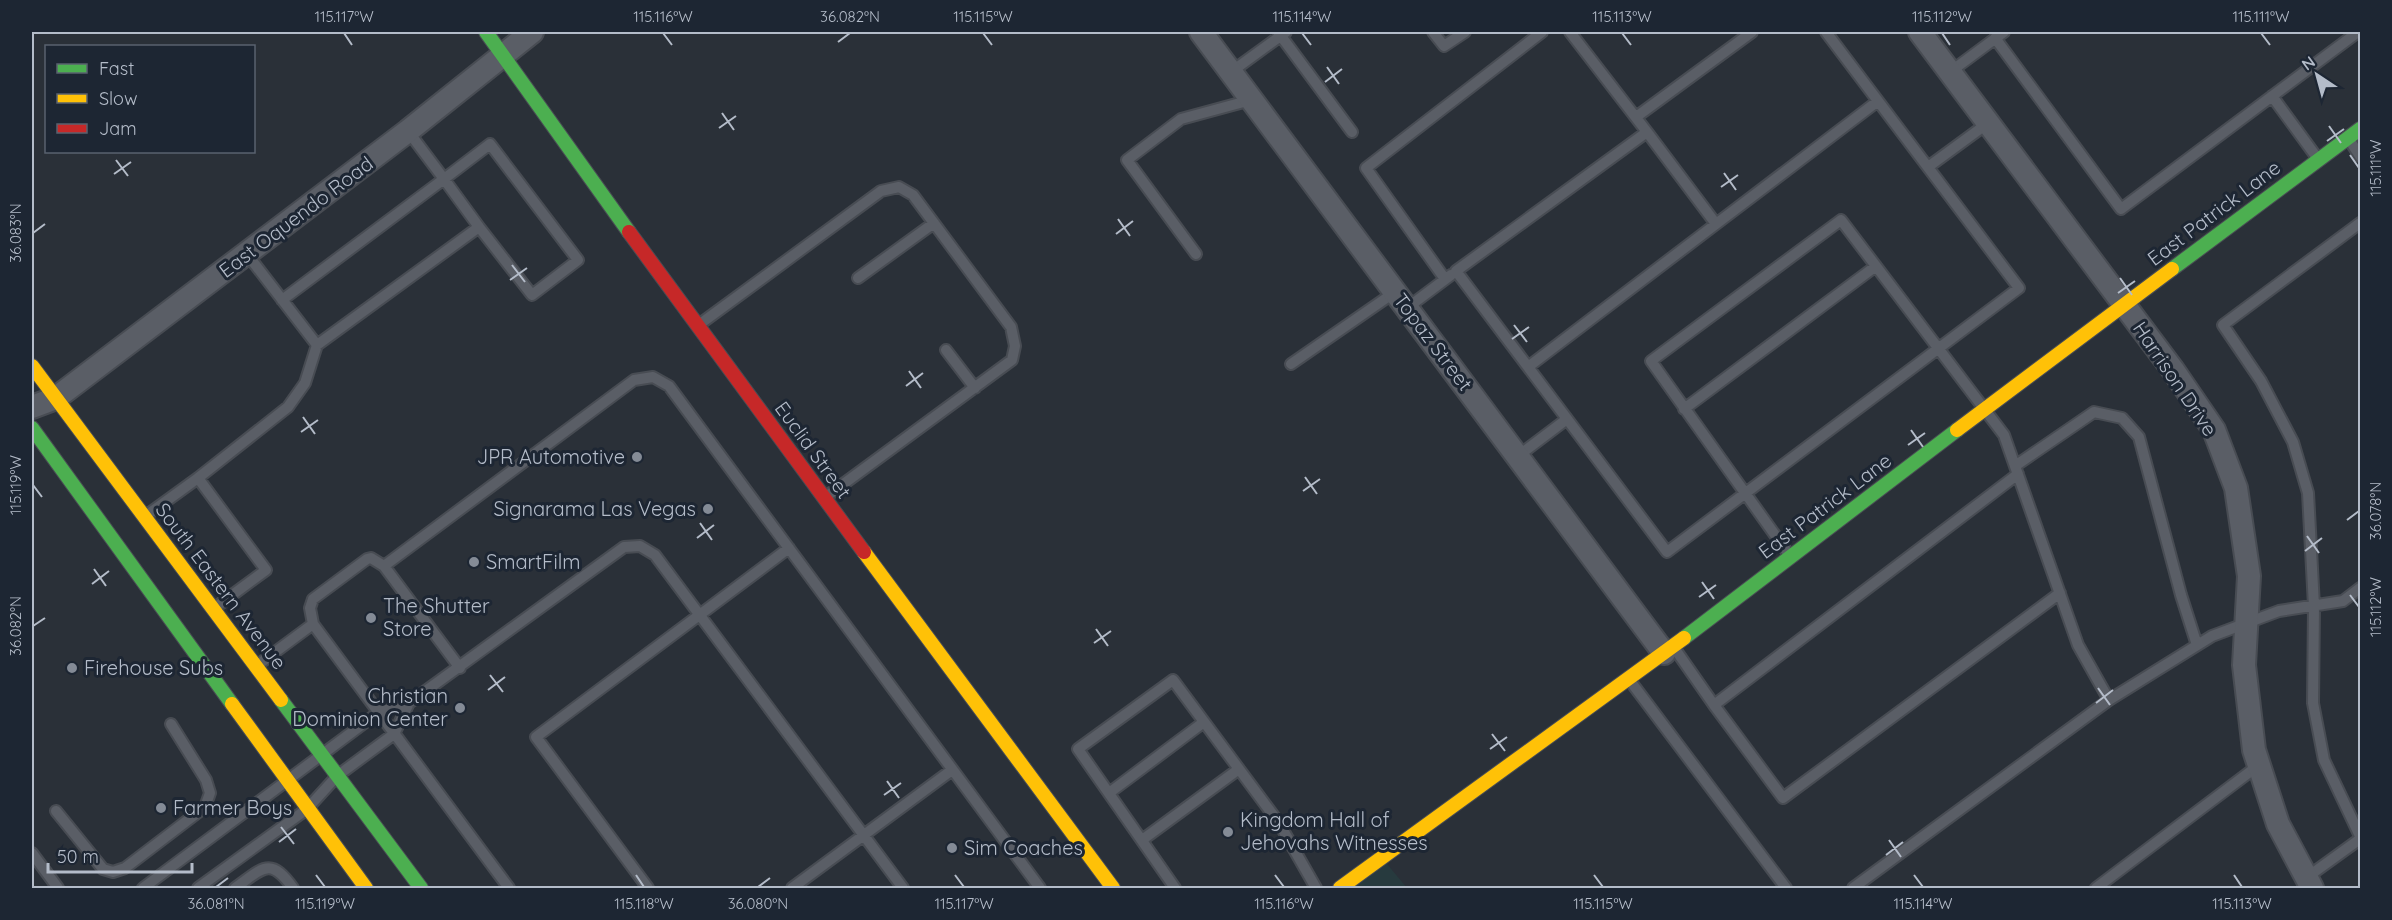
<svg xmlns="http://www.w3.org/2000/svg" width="2392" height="920" font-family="Quicksand,sans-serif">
<rect width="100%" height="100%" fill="#2a3038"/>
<path fill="#273a3e" d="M1382 858 1407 888H1340Z"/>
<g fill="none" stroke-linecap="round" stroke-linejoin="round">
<defs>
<path id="lane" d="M1278 32 1352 132
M1433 32 1444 46 1465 32
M1570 32 1647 132 1456 271 1667 552 2019 288 1826 32
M1995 38 2121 209 2358 32
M1231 72 1286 32
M1950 72 2004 32
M2272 96 2318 159
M1636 117 1752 32
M408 131 444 179 490 144 578 260 532 295 479 227
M1647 132 1716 224 1878 101
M2350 141 2360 156
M1928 167 1988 123
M2360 223 2223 325 2261 381 2293 442 2308 493 2314 606 2313 703 2324 760 2360 836
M1196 254 1127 160 1181 119 1251 100
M858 278 934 223
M1445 279 1366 168 1542 32
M282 300 444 179 479 227 317 345
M1407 308 1451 275
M700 324 881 191 899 187 913 195 1011 327 1015 346 1012 360 827 496
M946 350 975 388
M1291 364 1395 292
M1528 367 1716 224
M1684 409 1876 266
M1518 456 1567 419
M2015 466 2094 412 2122 418 2139 437 2181 595 2197 645
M2018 474 1714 705 1783 798 2060 593
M198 478 288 407 305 383 317 345 247 254
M147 515 198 478 266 570 216 607
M1790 556 1651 361 1841 220 2004 435 2078 645 2109 700
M384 566 460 668
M313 624 310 608 313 599 367 559 371 558 384 566 634 380 653 377 669 386 1040 888
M1675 649 1714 705
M259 664 313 624 509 888
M1631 682 1786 888
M1109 793 1204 722
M56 811 103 869 113 872 125 868 205 807 210 793 206 780 171 724
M1142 840 1239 769
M32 853 58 888
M2306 878 2360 839
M143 888 379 712 409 703 624 547 640 546 655 555 903 888
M198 888 307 809 337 776 394 734 409 703
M235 888C263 868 270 856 293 888
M648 888 536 737 789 548
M792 888 952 770
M1175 888 1078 749 1173 680 1279 823 1316 888
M1853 888 2109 700 2212 636 2279 611 2343 601 2360 588
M2096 888 2259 765"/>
<path id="street" d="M1201 32 1664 653
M1920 32 2173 370 2214 430 2236 488 2249 576 2244 665 2254 750 2278 824 2312 888
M32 407 56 398 408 131 532 32"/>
<path id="fast" d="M486 32 629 232
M2172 269 2360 129
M32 428 232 704
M1684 638 1957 430
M281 700 421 888"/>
<path id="slow" d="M32 366 281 700
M1957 430 2172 269
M864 552 1113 888
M232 704 366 888
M1340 888 1684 638"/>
<path id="jam" d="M629 232 864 552"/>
</defs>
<use href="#lane" stroke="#484c53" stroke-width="14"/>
<use href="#street" stroke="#484c53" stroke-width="26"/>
<use href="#fast" stroke="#484c53" stroke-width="16"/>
<use href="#slow" stroke="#484c53" stroke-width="16"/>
<use href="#jam" stroke="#484c53" stroke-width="16"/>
<use href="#lane" stroke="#5a5e66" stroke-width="10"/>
<use href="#street" stroke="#5a5e66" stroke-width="22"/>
<use href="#fast" stroke="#4caf50" stroke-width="14"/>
<use href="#slow" stroke="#ffc107" stroke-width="14"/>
<use href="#jam" stroke="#c62828" stroke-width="14"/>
</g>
<path fill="none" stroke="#b4bcc9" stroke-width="2" d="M344 33 352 45M663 33 672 45M983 33 992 45M1302 33 1311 45M1622 33 1631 45M1942 33 1950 45M2261 33 2270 45M838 42 850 33M1327 67 1339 84M1325 82 1342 69M722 113 734 130M2329 126 2341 143M719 128 736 116M2327 141 2344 129M2350 155 2359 168M116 160 128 176M1724 173 1736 190M114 174 131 162M1721 187 1738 175M1118 219 1130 236M33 233 45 224M1116 234 1133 221M512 265 525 282M2120 278 2132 295M510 280 527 268M2118 293 2135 281M1514 325 1527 342M1512 339 1529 327M909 371 921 388M906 386 923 373M303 417 315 434M1911 430 1923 447M301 432 318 420M1908 445 1925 433M1305 477 1317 494M33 485 42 497M1303 491 1320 479M2347 520 2359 511M700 523 712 540M2307 536 2319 553M697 538 714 525M2305 551 2322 538M94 569 106 586M1702 582 1714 599M92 584 109 571M2350 595 2359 607M1699 597 1716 585M33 626 45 618M1096 629 1108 646M1094 643 1111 631M490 675 503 692M2098 688 2110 705M488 690 505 677M2096 703 2113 690M1492 734 1505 751M1490 749 1507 737M887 781 899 798M884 795 901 783M281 827 294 844M1889 840 1901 857M279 842 296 829M1886 855 1903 842M316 875 325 887M636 875 644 887M955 875 964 887M1275 875 1284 887M1594 875 1603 887M1914 875 1923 887M2234 875 2242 887M216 887 228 878M758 887 770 878"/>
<g fill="#848b96" stroke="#1d2633" stroke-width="2">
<circle cx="637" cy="457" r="6"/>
<circle cx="708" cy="509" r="6"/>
<circle cx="474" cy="562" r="6"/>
<circle cx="371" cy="618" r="6"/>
<circle cx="72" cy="668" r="6"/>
<circle cx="460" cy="708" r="6"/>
<circle cx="161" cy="808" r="6"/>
<circle cx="1228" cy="832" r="6"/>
<circle cx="952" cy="848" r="6"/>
</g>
<g text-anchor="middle" stroke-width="6" stroke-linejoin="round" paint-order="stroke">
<g font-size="20" fill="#b4bcc9" stroke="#1d2633">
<text transform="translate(2214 213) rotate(-37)" y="7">East Patrick Lane</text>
<text transform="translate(296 217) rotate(-37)" y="7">East Oquendo Road</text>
<text transform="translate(1433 342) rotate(53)" y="7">Topaz Street</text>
<text transform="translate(2175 379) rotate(56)" y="7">Harrison Drive</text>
<text transform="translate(813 450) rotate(54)" y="7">Euclid Street</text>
<text transform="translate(1825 506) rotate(-37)" y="7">East Patrick Lane</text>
<text transform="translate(221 586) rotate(53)" y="7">South Eastern Avenue</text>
</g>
<g font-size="20" fill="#b4bcc9" stroke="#1d2633" text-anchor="start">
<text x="625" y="464" text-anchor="end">JPR Automotive</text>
<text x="696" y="516" text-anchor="end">Signarama Las Vegas</text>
<text x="486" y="569">SmartFilm</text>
<text x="383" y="613">The Shutter<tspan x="383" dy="23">Store</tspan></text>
<text x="84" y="675">Firehouse Subs</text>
<text x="448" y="703" text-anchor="end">Christian<tspan x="448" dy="23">Dominion Center</tspan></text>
<text x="173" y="815">Farmer Boys</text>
<text x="1240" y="827">Kingdom Hall of<tspan x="1240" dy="23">Jehovahs Witnesses</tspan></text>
<text x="964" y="855">Sim Coaches</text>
</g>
</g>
<rect width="2392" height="920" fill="none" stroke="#1d2633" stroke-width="66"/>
<rect x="45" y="45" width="210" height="108" fill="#1d2633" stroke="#59626f" stroke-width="1.5"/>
<rect x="57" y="64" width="30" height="9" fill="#4caf50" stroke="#59626f" stroke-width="1.5"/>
<text x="99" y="75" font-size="18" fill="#b4bcc9">Fast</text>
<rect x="57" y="94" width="30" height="9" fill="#ffc107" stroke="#59626f" stroke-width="1.5"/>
<text x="99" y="105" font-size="18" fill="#b4bcc9">Slow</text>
<rect x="57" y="124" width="30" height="9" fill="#c62828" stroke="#59626f" stroke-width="1.5"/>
<text x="99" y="135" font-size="18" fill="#b4bcc9">Jam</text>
<g transform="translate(2317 75) rotate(324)" stroke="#1d2633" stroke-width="4.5" paint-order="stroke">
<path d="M0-4.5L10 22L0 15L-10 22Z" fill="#b4bcc9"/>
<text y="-9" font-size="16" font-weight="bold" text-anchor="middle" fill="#b4bcc9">N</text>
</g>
<path d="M48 863v9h144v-9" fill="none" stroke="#b4bcc9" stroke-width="3"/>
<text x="57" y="863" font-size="18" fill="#b4bcc9" stroke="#1d2633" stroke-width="4.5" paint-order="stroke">50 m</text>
<rect x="33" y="33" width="2326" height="854" fill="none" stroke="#b4bcc9" stroke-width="2"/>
<g font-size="15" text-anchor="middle" fill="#b4bcc9">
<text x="344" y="22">115.117°W</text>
<text x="663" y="22">115.116°W</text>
<text x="850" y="22">36.082°N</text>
<text x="983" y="22">115.115°W</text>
<text x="1302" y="22">115.114°W</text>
<text x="1622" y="22">115.113°W</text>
<text x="1942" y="22">115.112°W</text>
<text x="2261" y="22">115.111°W</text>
<text transform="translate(2376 168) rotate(-90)" y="5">115.111°W</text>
<text transform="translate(16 233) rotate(-90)" y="5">36.083°N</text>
<text transform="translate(16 485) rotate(-90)" y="5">115.119°W</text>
<text transform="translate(2376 511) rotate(-90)" y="5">36.078°N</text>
<text transform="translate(2376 607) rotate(-90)" y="5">115.112°W</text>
<text transform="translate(16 626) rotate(-90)" y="5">36.082°N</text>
<text x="216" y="909">36.081°N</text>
<text x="325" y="909">115.119°W</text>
<text x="644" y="909">115.118°W</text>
<text x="758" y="909">36.080°N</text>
<text x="964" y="909">115.117°W</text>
<text x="1284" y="909">115.116°W</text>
<text x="1603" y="909">115.115°W</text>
<text x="1923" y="909">115.114°W</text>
<text x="2242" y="909">115.113°W</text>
</g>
</svg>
